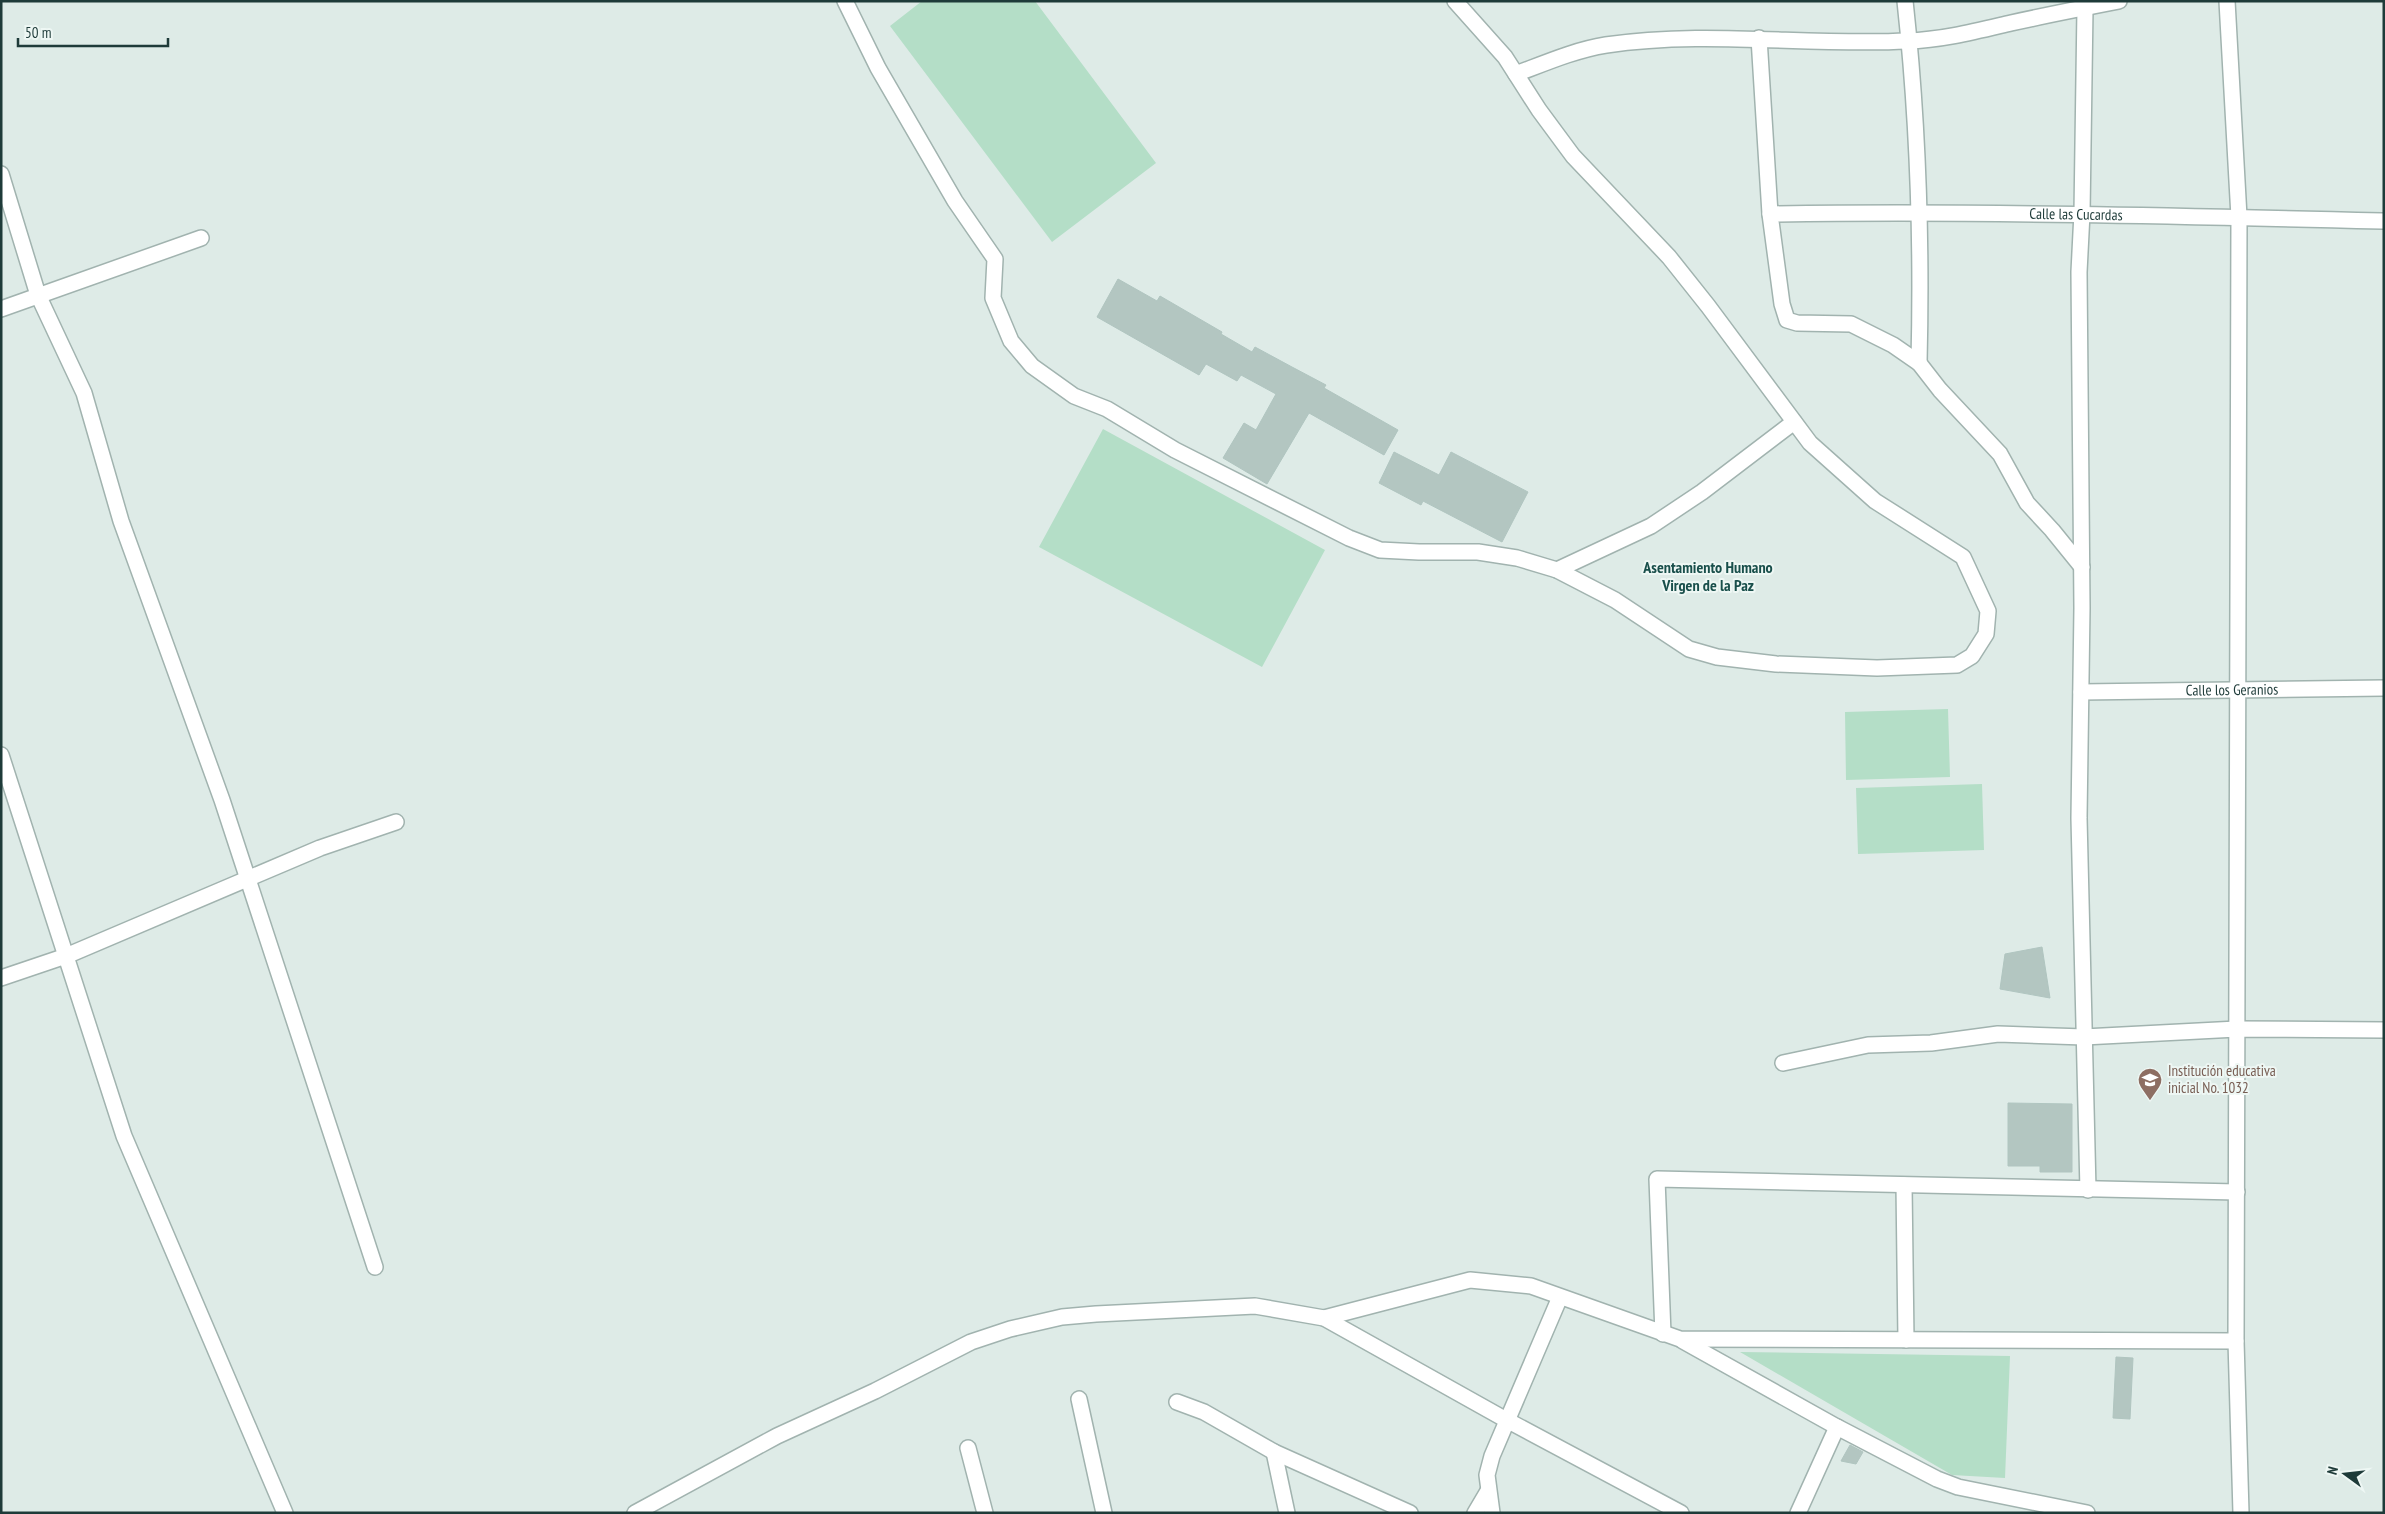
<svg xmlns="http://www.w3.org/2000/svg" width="2385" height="1514" font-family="'PT Sans Narrow',sans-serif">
<rect width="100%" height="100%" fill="#deebe7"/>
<path fill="#b4dec7" d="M922 1H1035L1156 163 1052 242 890 26Z
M1103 429 1325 550 1262 667 1039 547Z
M1948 709 1950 777 1846 780 1845 712Z
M1982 784 1984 850 1858 854 1856 788Z
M1740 1352 2010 1356 2005 1478 1952 1475Z"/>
<path fill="#b3c6c1" stroke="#b0c5c0" d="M1118 279 1157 301 1160 296 1222 332 1221 334 1252 352 1255 347 1292 367 1326 385 1324 388 1398 430 1384 455 1309 413 1267 484 1223 458 1244 423 1256 430 1276 394 1241 375 1237 381 1206 364 1199 375 1097 317Z
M1394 452 1439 475 1451 452 1528 492 1502 542 1423 501 1421 505 1379 483Z
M2042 947 2050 998 2000 989 2005 954Z
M2008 1103 2072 1104V1172H2040V1166H2008Z
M2116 1357 2133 1358 2130 1419 2113 1418Z
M1850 1445 1863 1452 1856 1464 1841 1461Z"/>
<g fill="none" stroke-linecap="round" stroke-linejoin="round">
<defs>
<g id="minor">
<path d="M845 1 878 68 955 201 995 259 993 298 1011 341 1032 366 1074 396 1107 409 1175 450 1349 538 1380 550 1419 552H1478L1517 558 1557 570 1615 600 1689 649 1717 657 1776 664 1877 668 1957 665 1972 656 1986 634 1988 611 1963 557 1875 501 1810 443 1708 306 1669 257 1573 156 1539 110 1505 57 1455 1"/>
<path d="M1905 1C1918 121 1922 242 1919 363"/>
<path d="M2083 1 2085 8 2082 213 2079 272 2082 608 2079 818 2088 1190"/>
<path d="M2227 1 2239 217 2236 1341 2241 1513"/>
<path d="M1759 38 1770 214 1782 304 1787 320 1797 323 1851 324 1893 345 1919 363 1940 390 2000 454 2027 503 2052 530 2082 567"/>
<path d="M1516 74C1545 63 1575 50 1606 45 1706 30 1807 46 1907 41 1943 40 1977 31 2011 23 2047 15 2083 8 2119 1"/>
<path d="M1 174 38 295 84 393 121 521 222 800 375 1267"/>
<path id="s1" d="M1770 214C1975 211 2179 216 2384 221"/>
<path d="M1 309 201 238"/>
<path d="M1557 570 1651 526 1702 492 1794 422"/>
<path id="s2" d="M2081 692 2384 688"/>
<path d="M1 755 124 1136 285 1513"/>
<path d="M1 978 66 956 320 848 396 822"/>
<path d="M1783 1063 1868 1045 1931 1043 1998 1034 2084 1037 2237 1029 2384 1030"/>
<path d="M1904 1185 1906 1340"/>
<path d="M1324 1318 1470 1280 1531 1286 1680 1339 2236 1341"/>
<path d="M1663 1334 1657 1179 2237 1192"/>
<path d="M1683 1341 1837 1427 1937 1479 1958 1487 2087 1513"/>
<path d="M1079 1399 1104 1513"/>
<path d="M1177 1402 1204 1412 1274 1452 1410 1513"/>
<path d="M968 1448 985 1513"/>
<path d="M1274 1452 1287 1513"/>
<path d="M635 1513 777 1436 875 1391 971 1342 1010 1329 1062 1317 1096 1314 1255 1306 1324 1318 1501 1417 1681 1513"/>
<path d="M1475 1513 1488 1491"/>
<path d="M1492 1513 1487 1475 1492 1456 1560 1297"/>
<path d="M1798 1513 1837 1427"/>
</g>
</defs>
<use href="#minor" stroke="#a1b3af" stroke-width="18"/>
<use href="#minor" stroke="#fff" stroke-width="15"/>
</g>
<defs>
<symbol id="school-pin" viewBox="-11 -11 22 30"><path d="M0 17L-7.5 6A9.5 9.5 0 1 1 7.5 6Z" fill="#8d6e63" stroke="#eef7f4"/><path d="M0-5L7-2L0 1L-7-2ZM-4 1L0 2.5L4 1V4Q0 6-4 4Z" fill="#fff"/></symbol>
</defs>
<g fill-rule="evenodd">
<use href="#school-pin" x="2136" y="1066" width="28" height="38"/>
</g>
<g text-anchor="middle" stroke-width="4" stroke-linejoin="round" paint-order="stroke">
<g font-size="15" fill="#1e3b39" stroke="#eef7f4">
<text dy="5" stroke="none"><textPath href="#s1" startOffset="306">Calle las Cucardas</textPath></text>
<text dy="5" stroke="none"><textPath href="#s2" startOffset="151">Calle los Geranios</textPath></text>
</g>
<g font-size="15" fill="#785e54" stroke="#eef7f4" text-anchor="start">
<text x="2168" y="1076">Institución educativa<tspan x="2168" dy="17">inicial No. 1032</tspan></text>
</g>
<g font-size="16" font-weight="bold" fill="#194f4b" stroke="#eef7f4">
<text x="1708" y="573">Asentamiento Humano<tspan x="1708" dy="18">Virgen de la Paz</tspan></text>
</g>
</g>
<rect width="2385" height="1514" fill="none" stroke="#1e3b39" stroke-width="5"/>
<g transform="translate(2345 1474) rotate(285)" stroke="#eef7f4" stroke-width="4" paint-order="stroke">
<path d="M0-4L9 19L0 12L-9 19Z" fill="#1e3b39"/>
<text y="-8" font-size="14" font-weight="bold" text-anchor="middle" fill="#1e3b39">N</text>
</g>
<path d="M18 38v8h150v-8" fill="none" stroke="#1e3b39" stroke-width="2.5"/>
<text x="25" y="38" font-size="15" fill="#1e3b39" stroke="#eef7f4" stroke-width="4" paint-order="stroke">50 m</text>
</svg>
